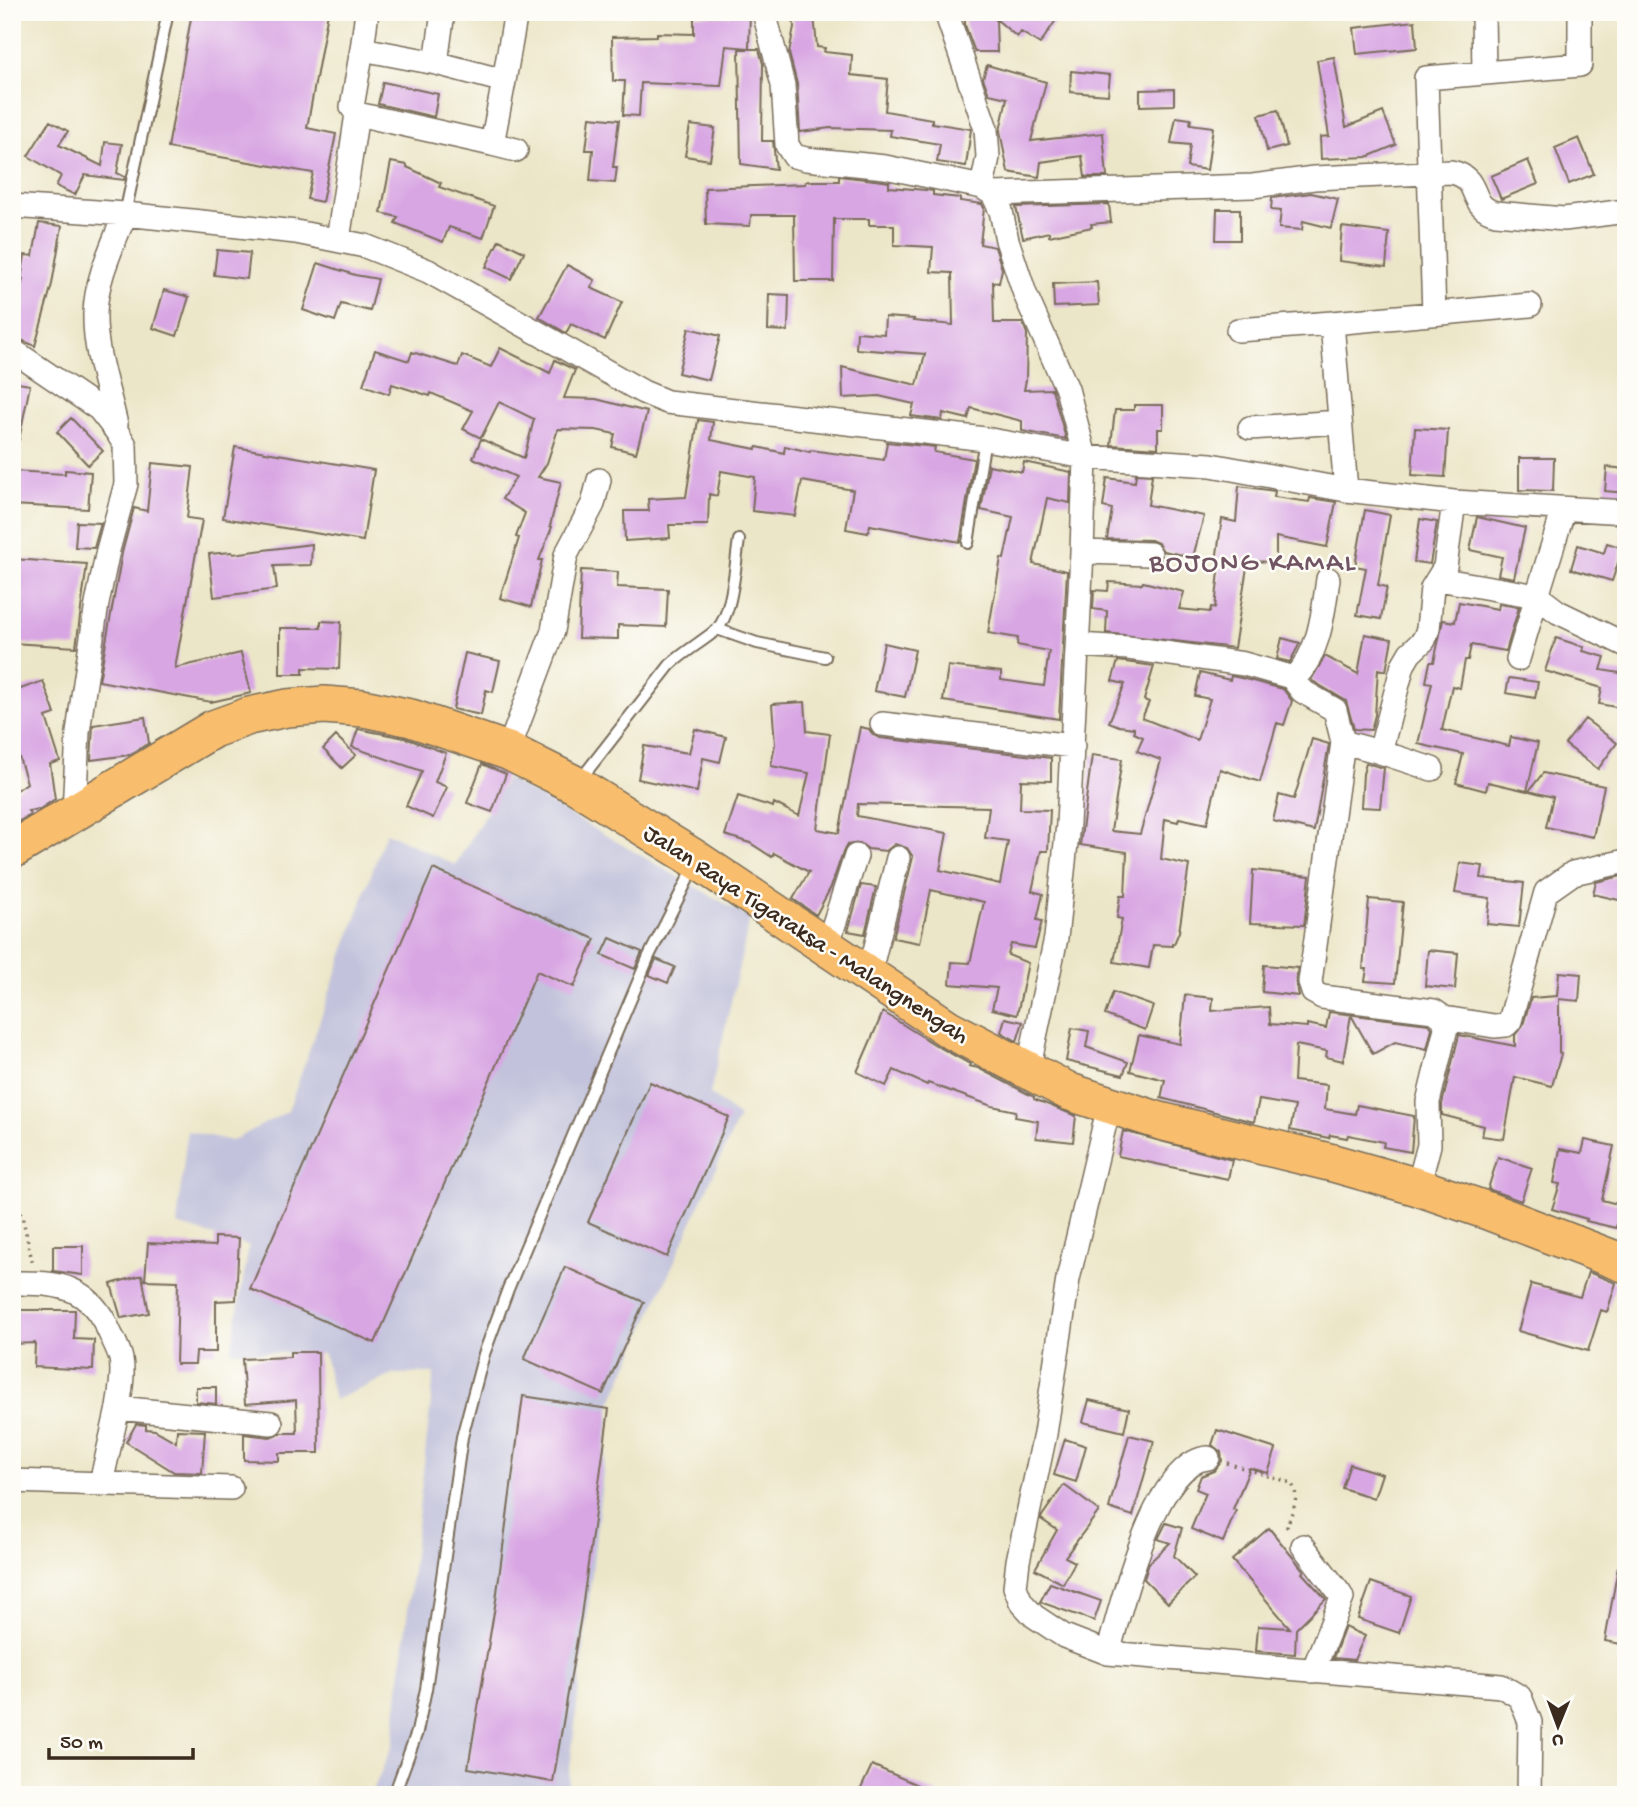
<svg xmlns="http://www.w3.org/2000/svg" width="1638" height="1807" font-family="'Gochi Hand',sans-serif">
<rect width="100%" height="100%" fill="#fdfcf7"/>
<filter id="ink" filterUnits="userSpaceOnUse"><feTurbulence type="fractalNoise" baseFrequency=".0143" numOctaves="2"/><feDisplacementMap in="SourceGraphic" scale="14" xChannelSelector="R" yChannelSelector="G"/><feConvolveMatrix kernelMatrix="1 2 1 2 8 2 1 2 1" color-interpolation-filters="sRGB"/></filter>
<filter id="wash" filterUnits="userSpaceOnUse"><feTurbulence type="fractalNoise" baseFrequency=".00686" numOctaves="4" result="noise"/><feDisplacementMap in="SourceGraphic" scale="28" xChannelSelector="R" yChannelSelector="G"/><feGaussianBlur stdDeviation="1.57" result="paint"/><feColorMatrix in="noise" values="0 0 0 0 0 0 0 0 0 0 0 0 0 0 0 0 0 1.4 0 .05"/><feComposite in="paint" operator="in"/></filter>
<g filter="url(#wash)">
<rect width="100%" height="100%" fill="#ece6c8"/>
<path fill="#c2c2dc" d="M507 779 750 918 710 1094 739 1117 611 1403 567 1795H371L393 1744 434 1373 395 1374 334 1400 324 1354 231 1351 249 1246 177 1225 187 1131 232 1141 288 1111 386 832 455 865Z"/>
<g id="blocks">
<path fill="#d8a6e3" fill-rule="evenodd" d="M192 12H328L307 128 336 134 322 202 307 199 313 173 168 148Z
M731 12H750L749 48 726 46 721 86 641 83 639 116 623 115 625 81H613L612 37 657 36V33L694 34V15L731 16Z
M965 12H1028L1037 20 1044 12 1056 20 1040 44 1021 32 1017 37 996 19 997 52H975L965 25Z
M814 15 817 47 825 48 824 52 852 55 851 75 888 79 885 111 932 119V123L971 129 966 166 937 162 940 144 890 136 891 130 830 128 800 132 797 84 789 53 794 27 793 17Z
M1415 21 1417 48 1357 54 1354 28Z
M739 49H759L763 64 762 141H773L776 169 741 164Z
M1334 57 1346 127 1383 112 1396 145 1367 157 1321 159 1320 137 1329 136 1317 60Z
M987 65 1046 82 1031 141 1103 133 1107 177H1085L1082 156 1041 162 1039 177 1008 172 1000 131 1007 98 989 94 983 78Z
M1071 71 1110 75 1108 95 1070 92Z
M383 82 438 94 434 117 378 104Z
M1174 89V105L1140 106V90Z
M1278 110 1287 146 1267 151 1259 115Z
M590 117 619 120 613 167H617L615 183 590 181 593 150H586Z
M1176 117 1191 119 1190 124 1213 127 1207 170 1187 167 1190 145 1171 143Z
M50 121 68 131 59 145 102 166 105 142 122 144 117 173 125 177 124 180 85 175 75 195 56 186 61 176 28 156Z
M690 125 715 128 710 160 685 156Z
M1579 138 1594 174 1569 184 1555 148Z
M1528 160 1538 184 1501 199 1491 176Z
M391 162 407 165V167L441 183 439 187 494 206 483 238 449 227 443 242 395 223 398 217 381 213Z
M839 176 883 181 889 182V187L926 190 933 191V195L960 198V201L982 204 984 208 980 244 995 247 1002 269 999 283 993 282 994 323H1023L1027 334 1026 380 1024 390 1052 389 1066 439 1022 431V421L971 408 968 419 943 413 942 420 911 416 914 404 879 396 843 398 842 367 917 385 925 354 856 349 857 332 884 334 885 317 914 319 913 321 953 325 952 273 931 272 933 247 894 245V225H869V219H834L833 281H795L794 215H751L750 226 706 224 705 188 805 184 806 181H839Z
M1311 193 1338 199 1331 228 1303 221 1302 230 1279 228 1281 211 1271 210 1272 198Z
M1109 204 1111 222 1091 224 1092 227 1049 236V232L1023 238 1016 207Z
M1217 209H1240V240H1216Z
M39 223 62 226 52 284 35 346 12 336V320L23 279H21L25 255 33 256Z
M1342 227 1389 233 1386 267 1339 261Z
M499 240 524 252 511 279 486 267Z
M217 250 250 253 247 279 214 275Z
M318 263 355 275 378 279 370 311 341 304 335 321 303 310Z
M567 265 595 280 591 288 622 302 605 340 571 324 566 333 539 317Z
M1097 282 1099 305 1054 307 1053 284Z
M164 290 189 297 177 336 153 328Z
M769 294 789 295 788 331 768 330Z
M689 328 720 336 709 380 678 373Z
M500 348 550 373 555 360 575 370 564 398 596 399 647 412 636 453 612 447 615 434 596 430 558 429 547 463 538 477 561 482 550 526 552 527 539 560H542L531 607 500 598 519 538 516 537 525 513 502 499 516 477 473 458 481 439 524 458 534 419 499 402 481 438 463 429 473 411 431 393 430 396 392 384 389 394 363 385 375 350 409 361 412 352 458 366 462 355 491 367Z
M12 382 30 385 19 440 12 439Z
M1134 405H1163V429H1158V448L1111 445 1115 410H1134Z
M71 418 103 451 88 465 57 432Z
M698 420 713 422 711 440 756 449 757 447 784 453 785 446 810 452 811 450 884 460 887 442 935 447 934 452 974 459 960 542 870 525 868 533 846 529 853 490 802 481 795 516 752 511 755 477 721 471 717 496 709 494 708 525H669L670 538 625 541 624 511H649L648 499 686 497Z
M1415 428 1448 430 1445 477 1412 475Z
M235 447 374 470 363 541 223 518Z
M1519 458H1554L1553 491 1519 490Z
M1024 462 1071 472 1070 503 1047 498 1033 564 1067 571 1059 719 943 701 948 666 1001 672V680L1044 686 1049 651 1017 645 1018 638 988 633 1001 558 1004 559 1013 517 981 510 989 465 1022 472Z
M152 463 193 467 187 518 202 520 175 668 241 653 251 693 211 702 99 681 122 553 134 508 147 511Z
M1607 467 1626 469V493L1605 491Z
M65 470 91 472 88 509 12 505V471L65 474Z
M1136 474 1152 475 1148 505 1204 516 1193 557 1163 551 1158 543 1151 540 1107 539 1112 509 1103 507 1107 478 1135 482Z
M1239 486 1275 491 1274 497 1309 502 1310 498 1336 502 1327 547 1276 537V562L1248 561 1234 648 1106 633 1107 611 1093 609 1094 590 1108 591 1109 582 1142 584 1143 582 1184 592 1179 609 1210 612 1211 607 1215 608 1220 562 1216 561 1222 519 1236 522Z
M1365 510 1390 515 1378 585 1387 587 1381 619 1357 615 1366 568 1355 566Z
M1477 517 1525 528 1514 578 1498 575 1502 557 1470 550Z
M1420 519 1437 522 1430 564 1414 562Z
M77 522 101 523 94 548 75 547Z
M1607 543 1623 548 1612 581 1571 569 1578 545 1604 553Z
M312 544 311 565 274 566 277 589 214 597 209 554 232 552 233 554Z
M12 559 87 564 76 647 12 643Z
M581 570 618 572 617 587 668 589 666 627 618 625V639L578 638Z
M1459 602 1498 609 1499 604 1519 607 1506 651 1471 645 1468 660H1465L1460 688 1452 686 1442 730 1509 746 1511 737 1538 743 1527 791 1488 782 1486 791 1456 783 1463 754 1418 744 1432 683 1426 682 1430 662H1434L1443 620 1455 622Z
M321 621 341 622 339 669 303 668V674H280V628H321Z
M1365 634 1392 639 1386 671 1378 669 1375 715 1371 730 1354 729 1346 701 1311 680 1325 656 1358 674Z
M1282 638 1300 643 1290 662 1277 659Z
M1556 638 1584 647 1583 651 1605 657 1601 670 1626 674 1621 708 1599 704 1602 688 1545 671Z
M884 643 915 650 905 697 874 691Z
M465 653 500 661 493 692 486 690 481 715 453 709Z
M1118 661 1154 666 1144 700 1149 702 1142 718 1197 740 1210 699 1195 696 1200 673 1230 680 1231 676 1241 678 1283 689 1292 701 1284 725 1277 723 1260 782 1220 769 1207 824 1179 818 1178 822 1165 819 1161 859 1189 865 1179 932 1174 944 1172 943V946L1153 945 1149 968 1114 962 1122 919 1117 918 1120 896H1125L1127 852 1080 845 1092 755 1122 759 1111 831 1140 834 1161 760 1137 751 1143 737 1134 733V728L1119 726 1109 722 1125 684 1112 681Z
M1509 678 1538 682 1535 698 1506 693Z
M43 681 55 714 46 717 60 761 50 764 55 799 40 809 28 811 30 815 12 825V780L17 790 27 783 12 735V692Z
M805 702 807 731 830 734 817 829 839 833 860 727 869 729 873 735 880 738 1051 758V781L1021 780 1020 809 1050 810 1048 851H1041L1032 891 1043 894 1037 920 1042 921 1035 948 1011 944 1008 955 1028 963 1017 1015 992 1009 997 988 950 984 952 962 970 963 984 902 931 890 920 943 893 938 913 857 907 848 895 844 886 851 868 849 860 843 847 845 843 852 831 887 816 915 793 899 809 872 774 853 772 857 750 843 725 835 738 796 773 807 774 803 799 816 809 773 771 766 775 744 772 704ZM858 804 989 807 985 838 1008 841 1000 884 940 870 947 833 857 816Z
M145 717 149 743 129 755 91 760 93 725Z
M1585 719 1617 743 1598 769 1565 744Z
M358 729 405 738 446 753 435 782 447 787 433 818 406 806 422 771 352 747Z
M695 729 726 737 720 762 703 758 697 792 638 779 644 746 689 753Z
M336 736 356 755 342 768 323 749Z
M1312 739 1329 744 1314 831 1273 821 1279 795 1294 799Z
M1366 763 1384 768 1380 808 1361 807 1363 774Z
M482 764 506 774 492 812 467 803Z
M1543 773 1604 786 1593 837 1546 827 1553 797 1529 791Z
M1460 863 1483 866 1481 878 1524 883 1519 927 1487 924 1490 898 1455 893Z
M433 869 595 939 574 987 537 971 375 1343 250 1289Z
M1253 870 1310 876 1304 925 1250 923Z
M1626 875 1623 901 1593 894 1596 882Z
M861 885 876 887 865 934 848 931Z
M1369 899 1403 902 1395 983 1365 981 1367 969H1363Z
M610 938 642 952 635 969 602 955Z
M1428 950 1458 953 1455 989 1425 986Z
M656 959 675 967 668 983 649 975Z
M1264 965 1298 968 1296 981 1299 996 1262 992Z
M1559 972 1581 974 1579 1001 1559 999V1053L1561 1054 1552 1086 1515 1077 1504 1139 1482 1136 1484 1126 1442 1115V1104L1459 1035 1515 1046V1035L1523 1025 1531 998 1557 996Z
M1113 992 1153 1006 1145 1030 1105 1015Z
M1185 995 1213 998 1212 1011 1269 1007 1270 1024 1307 1027V1024L1326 1028 1329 1012 1429 1024 1432 1028 1427 1049 1395 1042 1373 1054 1351 1015 1343 1061 1326 1057 1327 1051 1296 1045 1294 1081 1327 1085 1325 1109 1355 1114 1357 1105 1414 1116 1411 1152 1383 1147 1384 1142 1348 1135 1347 1138 1330 1135 1329 1138 1290 1130 1295 1106 1259 1100 1254 1122 1161 1098 1165 1080 1130 1071 1139 1035 1180 1044Z
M883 1012 937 1046 970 1064 969 1066 978 1068 1034 1097V1099L1076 1116 1073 1142 1036 1138 1038 1121 1015 1117 1016 1111 992 1106 928 1083 927 1085 894 1070 886 1086 857 1072Z
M1005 1018 1023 1022 1017 1041 1001 1032Z
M1072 1028 1089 1031 1086 1047 1128 1062 1123 1075 1066 1061Z
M650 1082 729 1117 667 1257 588 1222Z
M1123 1131 1232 1160 1228 1179 1118 1156Z
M1585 1140 1614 1146 1602 1200 1621 1205 1616 1228 1586 1221 1587 1219 1552 1209 1560 1184 1554 1183 1560 1149 1582 1153Z
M1498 1157 1532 1168 1521 1201 1488 1189Z
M215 1237 239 1238 236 1300 216 1301V1352H196L195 1364H176L178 1281 145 1280 148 1243 215 1246Z
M53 1246H83V1275L53 1271Z
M565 1267 644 1302 603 1394 524 1359Z
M1588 1272 1616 1283 1607 1312 1601 1310 1588 1351 1518 1331 1531 1284 1580 1297Z
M142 1275 149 1313 121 1318 111 1284Z
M12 1310H75L74 1339 94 1340 93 1370 34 1367 35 1343 12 1344Z
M290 1352H318L319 1453H279V1461L244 1460V1434L270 1437 280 1433H297L296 1400 245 1404 242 1359 290 1357Z
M196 1387H216V1404L196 1402Z
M523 1396 609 1409 581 1616 553 1782 468 1768 496 1600Z
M1089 1400 1129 1409 1124 1432 1083 1422Z
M136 1424 146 1425V1429L155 1430 176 1442 177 1430 205 1431 202 1473 174 1472 126 1442Z
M1217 1430 1276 1449 1268 1473 1250 1468 1233 1509 1236 1510 1223 1542 1191 1529 1206 1493 1196 1489 1201 1476 1214 1471 1222 1461 1221 1452 1212 1445Z
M1129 1435 1154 1441 1133 1516 1109 1508Z
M1065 1439 1086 1446 1076 1482 1054 1475Z
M1350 1464 1382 1474 1374 1498 1342 1488Z
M1064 1485 1099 1511 1065 1557 1075 1562 1063 1584 1035 1569 1057 1530 1041 1519 1042 1516Z
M1166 1523 1182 1528 1174 1556 1195 1577 1168 1603 1144 1579 1149 1563 1170 1543 1158 1539Z
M1269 1528 1304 1571 1302 1573 1326 1599 1296 1629 1295 1654 1256 1651 1258 1626 1290 1628 1232 1560Z
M1618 1567 1626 1568V1645L1605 1641Z
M1371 1582 1411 1596 1399 1633 1358 1619Z
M1050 1583 1101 1601 1094 1621 1040 1602Z
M1345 1627 1365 1636 1354 1660 1333 1658Z
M872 1765 940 1795H858Z"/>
</g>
</g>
<g filter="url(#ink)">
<use href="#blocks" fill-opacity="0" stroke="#796c5a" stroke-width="2"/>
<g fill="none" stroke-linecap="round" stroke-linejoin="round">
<defs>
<path id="service" d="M125 214 168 12
M968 543 985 439
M717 629 757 643 825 657
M580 780 670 665C684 652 700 643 715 631 733 616 735 564 739 540
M394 1795 417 1732 426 1689 462 1437 484 1354 508 1289 649 956 695 865"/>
<path id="minor" d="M764 12 783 85 787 145 794 156 806 159 885 167 982 187 993 194 1001 211 1007 240 1025 294 1067 389 1085 457 1082 552 1068 824 1056 938 1028 1070
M946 12 986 129 988 157 982 187
M1483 12 1484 73
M362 49 367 12
M436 63 443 12
M504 81 516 12
M492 144 516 150
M993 194 1253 186 1314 178 1451 172C1483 178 1466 206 1496 213L1564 219 1626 211
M12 206 125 214 296 232 365 246 428 271 643 392 667 402 985 439 1085 457 1211 465 1346 490 1454 502 1626 512
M338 240 357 114 352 107 362 49 436 63 504 81 492 144 357 114
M1434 313 1426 78 1580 65V12
M1238 330 1332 323
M12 350 99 409 117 432 125 445 126 484 108 550 97 604 83 696 78 733 74 812
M116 425C108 388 94 352 95 313 96 279 113 245 125 214
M1250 428 1340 422
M1346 490 1332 323 1530 305
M1564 509 1537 596 1558 612 1626 645
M1082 552 1150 554
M1438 579 1537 596 1518 659
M1078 645 1128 648 1244 664 1291 677 1302 691 1335 710 1343 742 1380 752 1432 769
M1294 679C1320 652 1323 614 1328 579
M882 724 1073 746
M1343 742 1310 982 1313 992 1322 997 1434 1011 1444 1018 1494 1026 1506 1025 1510 1021 1546 892 1573 873 1626 861
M508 751 553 631 566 555 593 504 599 480
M1380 752 1403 665 1410 653 1424 640 1428 629 1432 588 1445 567 1454 502
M827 946 856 856
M869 975 898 858
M1109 1106 1068 1279 1045 1434 1018 1561 1015 1587 1021 1602 1034 1616 1064 1636 1108 1653 1501 1686 1520 1697 1530 1722 1529 1795
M1418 1187 1429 1145 1428 1102 1446 1028 1444 1018
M12 1283C60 1282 90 1286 110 1333 114 1341 119 1350 121 1359 124 1374 120 1393 118 1408L271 1423
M12 1481 231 1488
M101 1483 118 1408
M1303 1546 1340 1594 1342 1598 1313 1671
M1108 1653C1121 1608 1154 1462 1208 1458"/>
<path id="primary" d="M12 850 213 729 249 716 287 708 324 705 363 708 411 718 508 751 576 785 697 860 949 1029 1070 1092 1160 1121 1333 1163 1418 1187 1488 1211 1626 1264"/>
</defs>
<use href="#service" stroke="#796c5a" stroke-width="14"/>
<use href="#minor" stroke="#796c5a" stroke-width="26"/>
<use href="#primary" stroke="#796c5a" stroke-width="40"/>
<path stroke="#796c5a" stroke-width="3.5" stroke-dasharray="2 5" stroke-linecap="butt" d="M12 1201 22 1215 33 1265
M1227 1463 1291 1483C1302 1498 1291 1511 1287 1527L1290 1530"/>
<use href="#service" stroke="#fff" stroke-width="10"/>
<use href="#minor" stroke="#fff" stroke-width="23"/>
<use href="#primary" stroke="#f9be6d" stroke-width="37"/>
</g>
</g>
<g text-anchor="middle" stroke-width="5" stroke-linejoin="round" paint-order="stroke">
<g font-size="24" fill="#3b2a1e" stroke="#fdfcf7">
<text transform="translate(807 933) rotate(33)" y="8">Jalan Raya Tigaraksa - Malangnengah</text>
</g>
<g font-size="28" letter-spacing="2" fill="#725563" stroke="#fdfcf7">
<text x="1253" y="570">BOJONG KAMAL</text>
</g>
</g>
<rect width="1638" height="1807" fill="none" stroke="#fdfcf7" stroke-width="42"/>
<g transform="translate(1558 1726) rotate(181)" stroke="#fdfcf7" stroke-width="5" paint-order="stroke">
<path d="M0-5L12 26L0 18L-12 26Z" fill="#3b2a1e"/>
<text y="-10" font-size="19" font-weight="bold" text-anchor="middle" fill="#3b2a1e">U</text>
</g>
<path d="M49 1748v10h144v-10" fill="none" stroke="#3b2a1e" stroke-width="3.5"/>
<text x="60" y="1748" font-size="21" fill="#3b2a1e" stroke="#fdfcf7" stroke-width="5" paint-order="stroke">50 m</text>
</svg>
